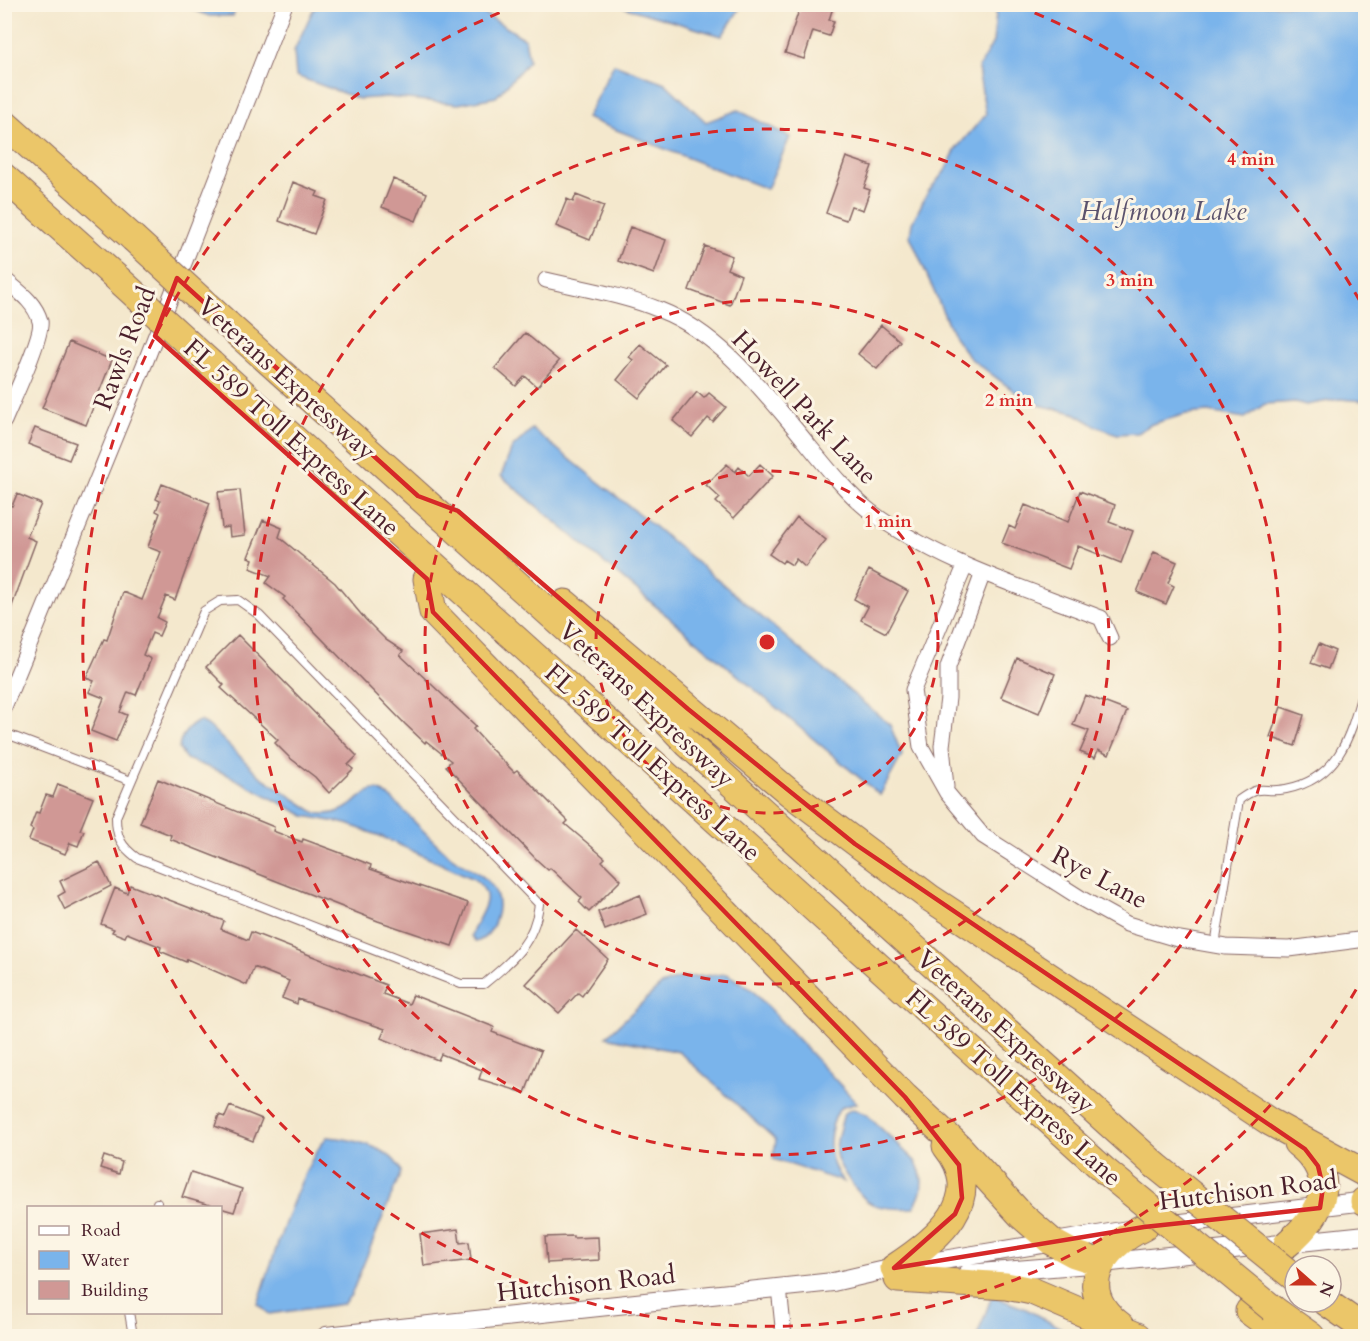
<svg xmlns="http://www.w3.org/2000/svg" width="1370" height="1341" font-family="Cardo,serif">
<rect width="100%" height="100%" fill="#fcf5e5"/>
<filter id="ink" filterUnits="userSpaceOnUse"><feTurbulence type="fractalNoise" baseFrequency=".0167" numOctaves="2"/><feDisplacementMap in="SourceGraphic" scale="12" xChannelSelector="R" yChannelSelector="G"/><feConvolveMatrix kernelMatrix="1 2 1 2 8 2 1 2 1" color-interpolation-filters="sRGB"/></filter>
<filter id="wash" filterUnits="userSpaceOnUse"><feTurbulence type="fractalNoise" baseFrequency=".008" numOctaves="4" result="noise"/><feDisplacementMap in="SourceGraphic" scale="24" xChannelSelector="R" yChannelSelector="G"/><feGaussianBlur stdDeviation="1.35" result="paint"/><feColorMatrix in="noise" values="0 0 0 0 0 0 0 0 0 0 0 0 0 0 0 0 0 1.4 0 .05"/><feComposite in="paint" operator="in"/></filter>
<g filter="url(#wash)">
<rect width="100%" height="100%" fill="#f4e8cd"/>
<path fill="#7ab4eb" stroke="#626a8b" stroke-width="1.5" d="M469 4 525 39 529 61 496 97 458 104 387 97 359 99 296 76 294 51 313 10 320 5Z
M624 4H728L739 10 722 36 623 7Z
M182 5H237L233 16H209Z
M997 5H1365V401L1340 399 1306 405 1295 402 1265 404 1245 418 1208 412 1186 414 1152 424 1137 433 1117 434 1096 426 1074 413 1030 403 970 358 953 335 910 236 912 223 928 192 945 171 956 149 986 114 978 69 993 42Z
M614 64 665 83 706 122 738 110 790 137 767 189 586 118Z
M532 429 649 522 890 725 902 755 880 795 501 476 512 448Z
M199 721 209 726 260 776 316 813C349 820 362 788 376 790 380 790 385 794 389 796 409 815 427 836 448 854 463 867 485 872 495 891 503 908 494 936 476 942L471 936C478 912 500 899 474 879L380 836 347 824 305 816 226 774 186 759 179 749C180 736 188 727 199 721Z
M727 974 752 990 857 1103 840 1108C826 1131 826 1162 844 1182L773 1159 776 1140 679 1052 606 1037 661 985 680 978Z
M853 1109 867 1115 915 1161C925 1177 924 1193 913 1208 901 1209 877 1209 867 1201 858 1193 837 1166 836 1154 835 1141 841 1126 844 1113Z
M327 1137C348 1138 394 1147 401 1172L351 1295 343 1304 269 1314 258 1304C271 1264 300 1167 327 1137Z
M992 1296 1026 1309 1075 1336H977Z"/>
<g id="blocks">
<path fill="#d09895" d="M801 4H834L829 20 834 21 829 36 813 31 804 59 785 53Z
M846 157 872 166 864 188 870 190 863 210 851 206 846 220 826 213Z
M393 179 427 193 416 221 382 207Z
M293 182 318 192 316 196 327 200 314 234 279 221Z
M576 195 604 206 590 240 556 226 567 199 573 202Z
M630 227 666 240 654 274 618 261Z
M705 246 732 256 727 269 741 275 730 305 689 290Z
M881 325 900 341 877 369 858 354Z
M525 333 559 361 537 387 525 376 516 386 495 368Z
M69 342 112 360 86 425 42 408Z
M640 344 666 365 639 398 617 380 633 360 629 357Z
M697 392 704 398 709 393 726 407 713 422 708 418 692 437 673 421Z
M35 428 76 443 69 460 28 444Z
M727 464 735 472 739 467 749 476 760 464 773 476 734 518 716 502 720 498 706 485Z
M162 484 210 503 175 600 166 596 157 618 165 622 159 636 152 633 143 655 151 659 136 695 128 692 120 712 127 715 116 741 91 731 104 698 89 692 94 681 86 678 104 639 107 640 123 592 142 600 161 552 148 547 160 513 156 511 160 501 156 499Z
M240 490 245 535 230 537 229 527 222 528 218 492Z
M1080 491 1115 505 1109 522 1133 531 1121 563 1078 546 1069 569 1002 543 1009 526 1015 529 1025 505 1068 522Z
M17 494 41 504 27 537 36 541 6 622 4 503 12 506Z
M797 517 826 540 805 567 796 559 792 565 784 560 782 563 769 554Z
M263 520 282 528 279 537 335 583 365 619 386 640 403 651 400 655 476 726 473 729 492 750 514 772 517 770 568 821 565 824 605 858 602 861 621 880 589 912 579 902 582 898 550 868 548 870 537 860 446 766 451 761 426 741 425 743 405 724 283 599 285 597 266 583 271 576 250 568 253 559 248 557Z
M1154 552 1177 562 1168 583 1174 586 1166 604 1137 592Z
M869 570 908 591 886 633 861 620 868 607 854 599Z
M238 635 357 756 348 765 353 769 329 793 315 777 290 758 275 743 278 740 221 688 224 685 206 667Z
M1319 644 1335 651 1328 669 1311 663Z
M1017 658 1055 674 1039 713 1001 697Z
M1085 695 1127 711 1109 755 1098 750 1095 758 1080 752 1089 731 1073 725Z
M1281 707 1304 715 1295 746 1270 737Z
M158 779 274 827 273 831 302 842 303 839 338 852 371 865 370 869 468 903 452 946 378 921 170 839 171 835 140 823Z
M58 784 93 798 80 830 84 831 78 846 70 843 65 854 29 840 33 830 30 828 36 812 39 813 46 795 53 797Z
M99 862 111 886 65 910 58 896 65 892 60 881Z
M130 885 224 921 221 929 248 940 251 932 386 985 383 994 409 1004 413 995 494 1027 492 1032 541 1051 525 1093 479 1079 482 1070 441 1054 438 1060 381 1038 385 1029 298 999 297 1004 282 998 289 981 254 967 247 985 187 959 186 962 160 951 161 947 127 933 125 937 112 932 114 929 101 924 115 888 127 893Z
M640 895 647 914 605 930 598 912Z
M576 930 608 959 582 996 578 993 559 1013 526 984Z
M230 1106 262 1119 253 1141 215 1126 219 1115 225 1117Z
M104 1156 122 1162 119 1174 100 1168Z
M191 1172 242 1189 234 1212 182 1197Z
M458 1229 460 1243 469 1242 471 1260 424 1266 420 1234Z
M573 1236V1238L598 1237 599 1260 547 1263 545 1237Z"/>
</g>
</g>
<g filter="url(#ink)">
<use href="#blocks" fill-opacity="0" stroke="#866564" stroke-width="1.5"/>
<g fill="none" stroke-linecap="round" stroke-linejoin="round">
<defs>
<path id="service" d="M238 600 259 615 539 904C535 942 512 961 484 984H461L137 858C121 846 116 837 116 817L204 611 220 601Z
M4 733 131 781
M1215 945 1239 800C1263 782 1262 794 1286 789 1344 778 1352 727 1366 680
M156 1208 157 1203
M129 1312 133 1336"/>
<path id="minor" d="M4 279C18 291 35 302 40 321 44 334 11 404 4 421
M546 280C584 289 623 295 660 310 714 331 755 381 792 425 814 451 844 492 871 512 940 563 1022 587 1101 618L1110 638
M965 566 913 690 921 747 947 793 983 836 1082 899 1127 924 1174 938 1226 947 1289 949 1366 939
M4 707 147 358 285 4
M946 787 942 746 948 698V667L983 573
M779 1288 784 1336"/>
<path id="tertiary" d="M1165 1225 1366 1201
M967 1274 1102 1263 1366 1235
M326 1336 833 1282 894 1268 1134 1229"/>
<path id="motorway" d="M4 123 133 238
M4 177 118 279
M227 324 644 698 688 744 1155 1165
M211 364 1105 1171
M427 579 433 612 905 1097 959 1147 1021 1215 1052 1242 1074 1254 1102 1263
M565 603 790 793 930 898 1270 1122 1366 1174
M1364 1201 1366 1202
M1287 1244C1323 1214 1341 1177 1297 1143
M894 1268C937 1240 989 1199 946 1146
M898 1279 1006 1286 1032 1291 1137 1336
M1326 1302 1366 1330
M1273 1309 1311 1336
M1249 1311 1283 1336
M1121 1326C1073 1291 1100 1248 1144 1227"/>
</defs>
<use href="#service" stroke="#866564" stroke-width="10"/>
<use href="#minor" stroke="#866564" stroke-width="17"/>
<use href="#tertiary" stroke="#866564" stroke-width="20"/>
<use href="#motorway" stroke="#866564" stroke-width="29"/>
<use href="#service" stroke="#fff" stroke-width="8"/>
<use href="#minor" stroke="#fff" stroke-width="15"/>
<use href="#tertiary" stroke="#fff" stroke-width="18"/>
<use href="#motorway" stroke="#ebc669" stroke-width="27"/>
<defs>
<path id="motorway-bridge" d="M133 238 227 324
M118 279 211 364
M1155 1165 1295 1278
M1105 1171 1273 1309"/>
</defs>
<use href="#motorway-bridge" stroke="#866564" stroke-width="29" stroke-linecap="butt"/>
<use href="#motorway-bridge" stroke="#ebc669" stroke-width="27"/>
</g>
</g>
<path fill="none" stroke="#d62828" stroke-width="4.5" stroke-linejoin="round" d="M177 278 418 496 458 511 688 709 855 844 1305 1149 1318 1166 1323 1187 1320 1208 1144 1227 894 1268 955 1214 962 1198 959 1165 905 1097 433 612 427 579 155 336Z"/>
<g fill="none" stroke="#d62828" stroke-width="3" stroke-dasharray="10 8">
<circle cx="767" cy="642" r="171"/>
<circle cx="767" cy="642" r="342"/>
<circle cx="767" cy="642" r="513"/>
<path d="M1365 974A684 684 0 1 1 516 6M1018 6A684 684 0 0 1 1365 310"/>
</g>
<g text-anchor="middle" stroke-width="6" stroke-linejoin="round" paint-order="stroke">
<g font-size="26" fill="#4a1f2b" stroke="#fcf5e5">
<text transform="translate(124 348) rotate(-69)" y="9">Rawls Road</text>
<text transform="translate(287 378) rotate(42)" y="9">Veterans Expressway</text>
<text transform="translate(805 407) rotate(47)" y="9">Howell Park Lane</text>
<text transform="translate(292 437) rotate(42)" y="9">FL 589 Toll Express Lane</text>
<text transform="translate(647 704) rotate(43)" y="9">Veterans Expressway</text>
<text transform="translate(653 762) rotate(42)" y="9">FL 589 Toll Express Lane</text>
<text transform="translate(1100 877) rotate(28)" y="9">Rye Lane</text>
<text transform="translate(1006 1031) rotate(42)" y="9">Veterans Expressway</text>
<text transform="translate(1014 1087) rotate(42)" y="9">FL 589 Toll Express Lane</text>
<text transform="translate(1248 1190) rotate(-7)" y="9">Hutchison Road</text>
<text transform="translate(586 1283) rotate(-6)" y="9">Hutchison Road</text>
</g>
<g font-size="27" font-style="italic" fill="#5b536e" stroke="#fcf5e5">
<text x="1163" y="220">Halfmoon Lake</text>
</g>
</g>
<circle cx="767" cy="642" r="9" fill="#d62828" stroke="#fcf5e5" stroke-width="3"/>
<g font-size="18" text-anchor="middle" font-weight="bold" fill="#d62828" stroke="#fcf5e5" stroke-width="6" stroke-linejoin="round" paint-order="stroke">
<text x="1251" y="165">4 min</text>
<text x="1130" y="286">3 min</text>
<text x="1009" y="406">2 min</text>
<text x="888" y="527">1 min</text>
</g>
<rect width="1370" height="1341" fill="none" stroke="#fcf5e5" stroke-width="24"/>
<rect x="27" y="1206" width="195" height="108" fill="#fcf5e5" stroke="#b59f9b" stroke-width="1.5"/>
<rect x="39" y="1226" width="30" height="9" fill="#ffffff" stroke="#b59f9b" stroke-width="1.5"/>
<text x="81" y="1236" font-size="18" fill="#4a1f2b">Road</text>
<rect x="39" y="1251" width="30" height="18" fill="#7ab4eb" stroke="#b59f9b" stroke-width="1.5"/>
<text x="81" y="1266" font-size="18" fill="#4a1f2b">Water</text>
<rect x="39" y="1281" width="30" height="18" fill="#d09895" stroke="#b59f9b" stroke-width="1.5"/>
<text x="81" y="1296" font-size="18" fill="#4a1f2b">Building</text>
<g transform="translate(1313 1284) rotate(111)"><circle r="28" fill="#fcf5e5" stroke="#b59f9b" stroke-width="1.5"/>
<path d="M0-4.5L10 22L0 15L-10 22Z" fill="#c8321e"/>
<text y="-9" font-size="16" font-weight="bold" text-anchor="middle" fill="#4a1f2b">N</text>
</g>
</svg>
